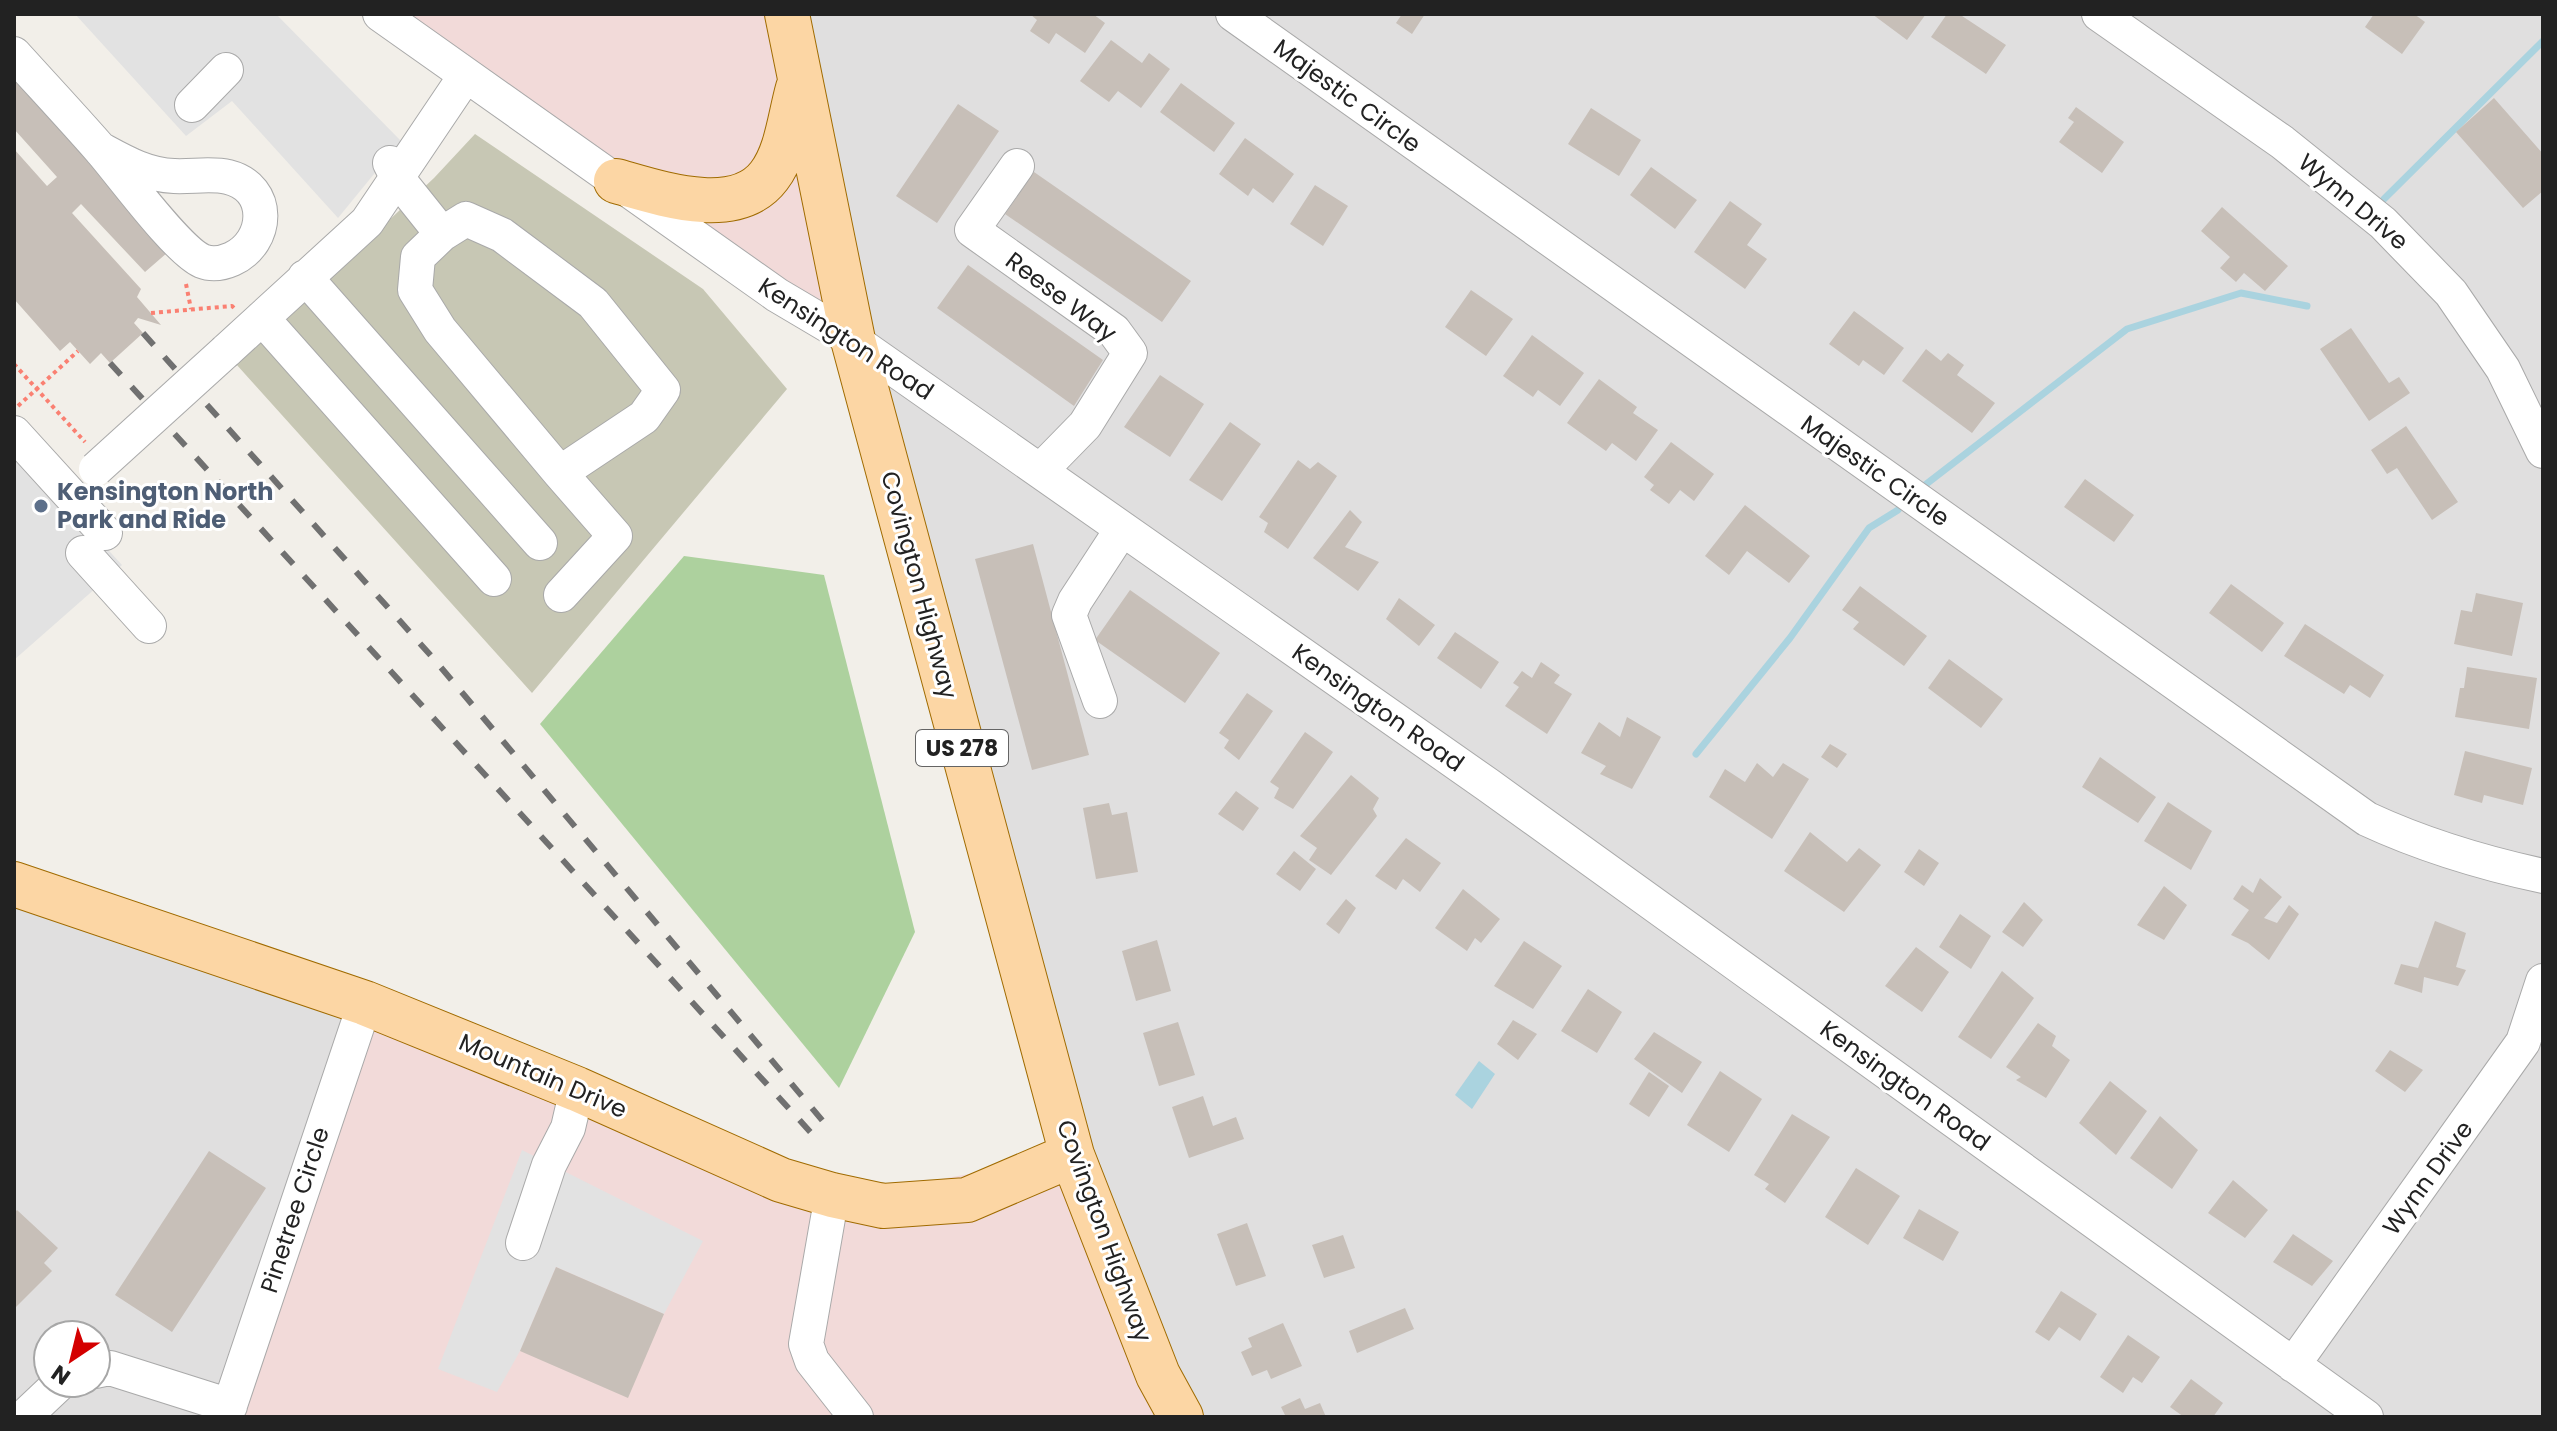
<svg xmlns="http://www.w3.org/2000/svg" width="2557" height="1431" font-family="Poppins,sans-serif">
<rect width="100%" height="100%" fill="#f2efe9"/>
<path fill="#e0dfdf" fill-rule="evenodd" d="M777 14H2543V1417H1204L1072 1155Z
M14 890 350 1017 226 1417H14ZM48 1335H96V1383H48Z"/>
<path fill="#f2dad9" d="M373 14H776L853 340Z
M350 1017 837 1198 1072 1155 1204 1417H226Z"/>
<path fill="#c7c7b4" d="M475 134 703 289 787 389 532 693 236 364 434 178Z"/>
<path fill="#add19e" d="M684 556 824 575 915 932 839 1088 540 724Z"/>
<path fill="#e2e2e2" d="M75 14H276L401 141 338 218 232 101 186 136Z
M14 447 122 565 14 660Z
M522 1150 703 1241 664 1314 556 1267 520 1351 497 1392 438 1369Z"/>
<path fill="#aad3df" d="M1479 1061 1495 1074 1472 1109 1455 1095Z"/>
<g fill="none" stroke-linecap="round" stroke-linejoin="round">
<path stroke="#aad3df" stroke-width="7" d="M2384 199 2543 41
M1925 485 2127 329 2241 293 2307 306
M1696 754 1790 638 1869 528 1898 510"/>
</g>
<path fill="#c7bfb8" d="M1030 14H1093L1105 23 1085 53 1056 33 1049 44 1030 31 1037 20Z
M1402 14H1425L1412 34 1396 23Z
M1872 14H1926L1907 40Z
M1947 14H1959L2006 45 1986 74 1931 37Z
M2374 14H2414L2425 22 2402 54 2365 27Z
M1111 40 1142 63 1149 53 1170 69 1141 108 1118 91 1109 102 1080 81Z
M14 69 175 246 145 272 81 204 72 213 141 289 137 297 161 325 138 318 134 323 143 333 110 363 101 353 90 364 70 342 60 351 14 299V149L47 186 57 177 14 129Z
M1181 83 1235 123 1214 152 1160 112Z
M2494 98 2543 154V191L2523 208 2456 132Z
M958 104 999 131 937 223 896 196Z
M2076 107 2124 142 2102 173 2059 142 2074 122 2068 118Z
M1591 108 1641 140 1619 176 1568 144Z
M1245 138 1294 174 1273 203 1253 188 1248 196 1219 174Z
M1651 167 1697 200 1675 229 1630 195Z
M1034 172 1191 281 1162 322 1005 214Z
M1315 185 1348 206 1323 246 1290 224Z
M1730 201 1762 224 1747 245 1767 259 1745 289 1694 252Z
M2222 207 2288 266 2265 291 2244 273 2236 282 2220 268 2230 257 2201 231Z
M968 265 1103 360 1074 406 937 308Z
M1471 290 1513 319 1486 356 1445 327Z
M1854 311 1904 348 1884 375 1863 360 1859 366 1829 344Z
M2351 328 2389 383 2399 377 2410 393 2369 421 2320 349Z
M1532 335 1584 373 1560 406 1538 390 1533 397 1503 376Z
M1926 349 1941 361 1948 353 1964 365 1957 375 1995 403 1972 433 1902 381Z
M1160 375 1204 404 1170 457 1124 427Z
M1599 379 1637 407 1633 413 1658 430 1636 461 1612 443 1606 451 1567 423Z
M1230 422 1261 444 1222 501 1189 480Z
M2406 426 2458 502 2432 520 2397 468 2387 474 2371 450Z
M1671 442 1714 474 1694 501 1680 490 1669 504 1650 490 1654 485 1644 477Z
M1298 460 1310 469 1318 462 1337 476 1288 549 1264 532 1268 523 1259 517Z
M2085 479 2134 515 2114 542 2064 507Z
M1745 505 1810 556 1789 583 1747 551 1729 575 1705 556Z
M1350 510 1362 522 1345 547 1379 562 1358 591 1313 558Z
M1033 544 1089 755 1032 770 975 559Z
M2231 584 2284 623 2262 652 2209 613Z
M1860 586 1927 636 1904 666 1853 629 1859 622 1842 610Z
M1130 590 1220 653 1185 703 1095 640Z
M2476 593 2523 603 2512 656 2454 644 2461 610 2472 612Z
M1399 598 1435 625 1419 646 1386 619Z
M2305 624 2384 675 2370 698 2350 685 2344 694 2284 656Z
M1455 632 1499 662 1481 689 1437 658Z
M1949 659 2003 699 1981 728 1928 688Z
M1541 662 1560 675 1554 683 1572 694 1547 734 1505 706 1519 687 1513 683 1522 671 1532 678Z
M2467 667 2537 678 2529 729 2455 717 2460 688H2464Z
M1247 693 1273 711 1239 760 1224 748 1229 740 1219 733Z
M1627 717 1661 737 1632 789 1600 774 1606 766 1581 753 1599 722 1620 737Z
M1305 732 1333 752 1293 809 1274 798 1279 788 1270 782Z
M1830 744 1847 754 1837 768 1821 757Z
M2465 751 2532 768 2523 805 2484 795 2482 803 2454 795Z
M2100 757 2156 797 2138 823 2082 787Z
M1757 763 1773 777 1783 763 1809 779 1772 839 1709 797 1725 769 1745 782Z
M1351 775 1379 798 1373 809 1377 816 1331 875 1309 860 1317 848 1300 836Z
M1236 791 1259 808 1243 831 1218 814Z
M2168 802 2212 831 2191 870 2144 841Z
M1109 803 1112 815 1127 812 1138 872 1096 879 1083 808Z
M1810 832 1847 862 1859 848 1881 865 1844 912 1784 871Z
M1406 838 1441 863 1420 892 1403 879 1396 890 1375 876Z
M1919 849 1939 863 1924 886 1904 872Z
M1294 851 1316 869 1300 891 1276 874Z
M2260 878 2282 897 2264 918 2277 923 2289 905 2299 914 2269 960 2248 943 2231 935 2249 910 2233 899 2242 885 2253 893Z
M2164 886 2187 905 2164 940 2137 925Z
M1463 889 1500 919 1481 943 1475 938 1467 951 1435 928Z
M1346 899 1356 908 1339 934 1326 924Z
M2024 902 2043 920 2023 947 2002 932Z
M1960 914 1991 936 1971 969 1939 947Z
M2435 921 2466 933 2456 967 2466 970 2458 986 2424 977 2422 993 2394 984 2401 964 2418 968Z
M1157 940 1171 991 1136 1001 1122 951Z
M1524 941 1562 966 1533 1009 1494 986Z
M1916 947 1949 972 1922 1012 1885 986Z
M2002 971 2034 998 1991 1059 1958 1037Z
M1588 989 1622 1012 1597 1053 1561 1031Z
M1513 1020 1537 1034 1518 1060 1497 1044Z
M1178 1022 1195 1075 1159 1086 1143 1033Z
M2038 1023 2056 1036 2052 1046 2070 1060 2046 1098 2016 1080 2021 1077 2006 1067Z
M1654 1032 1702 1062 1682 1093 1634 1059Z
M2390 1050 2423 1070 2405 1092 2375 1071Z
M1720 1071 1762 1099 1729 1152 1687 1125Z
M1649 1072 1669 1086 1649 1117 1629 1104Z
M2110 1081 2147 1111 2116 1155 2079 1123Z
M1203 1096 1213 1126 1236 1117 1244 1139 1189 1158 1172 1107Z
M1792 1114 1830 1137 1785 1203 1765 1189 1769 1184 1754 1175Z
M2160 1116 2198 1150 2172 1189 2130 1158Z
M209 1151 266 1188 172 1332 115 1295Z
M1856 1168 1900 1196 1868 1245 1825 1217Z
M2233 1180 2268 1210 2245 1238 2208 1213Z
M1919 1209 1959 1232 1943 1261 1903 1238Z
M17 1210 58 1248 44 1263 52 1271 14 1309V1213Z
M1247 1223 1266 1276 1236 1286 1217 1234Z
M2293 1234 2333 1261 2312 1286 2273 1262Z
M1343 1235 1355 1268 1324 1278 1312 1245Z
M556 1267 664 1314 628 1398 520 1351Z
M2061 1291 2097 1314 2080 1341 2059 1327 2049 1341 2035 1332Z
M1405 1308 1414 1329 1357 1353 1349 1331Z
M1283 1323 1302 1366 1271 1379 1267 1370 1252 1376 1241 1352 1252 1347 1248 1338Z
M2128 1335 2160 1357 2142 1383 2133 1377 2123 1393 2100 1377Z
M2191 1379 2223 1403 2213 1417H2184L2170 1407Z
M1300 1398 1305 1409 1320 1403 1326 1417H1286L1281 1407Z"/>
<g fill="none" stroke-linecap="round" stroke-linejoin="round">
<defs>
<path id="minor" d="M380 14 777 295 853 340 1488 785 2366 1417
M1233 14 2367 819C2423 845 2483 863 2543 876
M2099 14 2282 142 2383 223 2451 293 2503 369 2543 451
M14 54C43 86 72 117 100 149 121 173 177 250 202 261 212 265 223 263 232 259 269 242 272 188 228 177 212 173 191 177 174 176 146 175 124 162 100 149
M192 105 226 70
M390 163 398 179 442 234 466 219 502 235 593 303 663 390 644 417 560 473 440 330 415 290 418 257 442 234
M1017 166 972 230 1114 331 1130 353 1085 425 1040 471
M305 277 540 543
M262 318 494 579
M226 351 367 222 466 75
M14 433 105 533
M560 473 615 536 561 595
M83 553 149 626
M1100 701 1069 615 1075 601 1122 529
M832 1195 806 1344 812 1361 856 1417
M523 1243 549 1165 568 1128 577 1089
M2293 1365 2523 1042 2543 981
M96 1371 110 1368 230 1406
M24 1417 60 1383
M226 1417 365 1003"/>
<path id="major" d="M787 14 853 340 1072 1155 1158 1375 1181 1417
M616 181C659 193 736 220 769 176 787 153 790 116 798 88
M14 884 365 1003 577 1089 781 1180 832 1195 883 1206 967 1200 1072 1155"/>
</defs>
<use href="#minor" stroke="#a9a9a9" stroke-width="36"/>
<use href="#major" stroke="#a06b00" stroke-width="46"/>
<path stroke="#fa8072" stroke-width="4" stroke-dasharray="4 4" stroke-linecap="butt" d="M186 284 191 309
M151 313 232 306 234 308
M14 364 85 442
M18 406 78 351"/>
<use href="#minor" stroke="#fff" stroke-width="34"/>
<use href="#major" stroke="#fcd6a4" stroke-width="44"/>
<path stroke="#707070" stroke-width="6" stroke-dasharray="16 16" stroke-linecap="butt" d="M143 333 433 658 827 1126
M110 363 814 1136"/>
<defs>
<path id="minor-bridge" d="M96 469 226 351"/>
</defs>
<use href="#minor-bridge" stroke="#a9a9a9" stroke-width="36" stroke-linecap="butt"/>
<use href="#minor-bridge" stroke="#fff" stroke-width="34"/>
</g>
<circle fill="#5c6f8a" stroke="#fff" stroke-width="3" cx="41" cy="506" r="8"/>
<g text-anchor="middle" stroke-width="6" stroke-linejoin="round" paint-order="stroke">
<rect fill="#fff" stroke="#646464" stroke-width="2" x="916" y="730" width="92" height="36" rx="6"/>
<g font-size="22" font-weight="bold" fill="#222">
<text x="962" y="756">US 278</text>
</g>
<g font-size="24" fill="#222" stroke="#fff">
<text transform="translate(1347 96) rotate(36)" y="8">Majestic Circle</text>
<text transform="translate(2353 202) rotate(40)" y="8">Wynn Drive</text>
<text transform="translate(1061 297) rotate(37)" y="8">Reese Way</text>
<text transform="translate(846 339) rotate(33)" y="8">Kensington Road</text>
<text transform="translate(1875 471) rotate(35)" y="8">Majestic Circle</text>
<text transform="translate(919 585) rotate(75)" y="8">Covington Highway</text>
<text transform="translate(1378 708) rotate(35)" y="8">Kensington Road</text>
<text transform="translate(543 1076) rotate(23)" y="8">Mountain Drive</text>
<text transform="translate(1905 1086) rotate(36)" y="8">Kensington Road</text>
<text transform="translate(2428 1178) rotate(-54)" y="8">Wynn Drive</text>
<text transform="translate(295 1210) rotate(-72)" y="8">Pinetree Circle</text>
<text transform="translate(1104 1231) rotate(70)" y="8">Covington Highway</text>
</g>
<g font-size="24" font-weight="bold" fill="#4e5e75" stroke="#fff" text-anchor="start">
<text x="57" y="500">Kensington North<tspan x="57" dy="28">Park and Ride</tspan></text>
</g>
</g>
<rect width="2557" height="1431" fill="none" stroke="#222222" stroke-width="32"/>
<g transform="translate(72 1359) rotate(215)"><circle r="38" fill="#ffffff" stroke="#a7a7a7" stroke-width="2"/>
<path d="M0-6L14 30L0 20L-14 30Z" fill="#d40000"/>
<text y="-12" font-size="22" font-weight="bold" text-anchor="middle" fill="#222222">N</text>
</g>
</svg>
